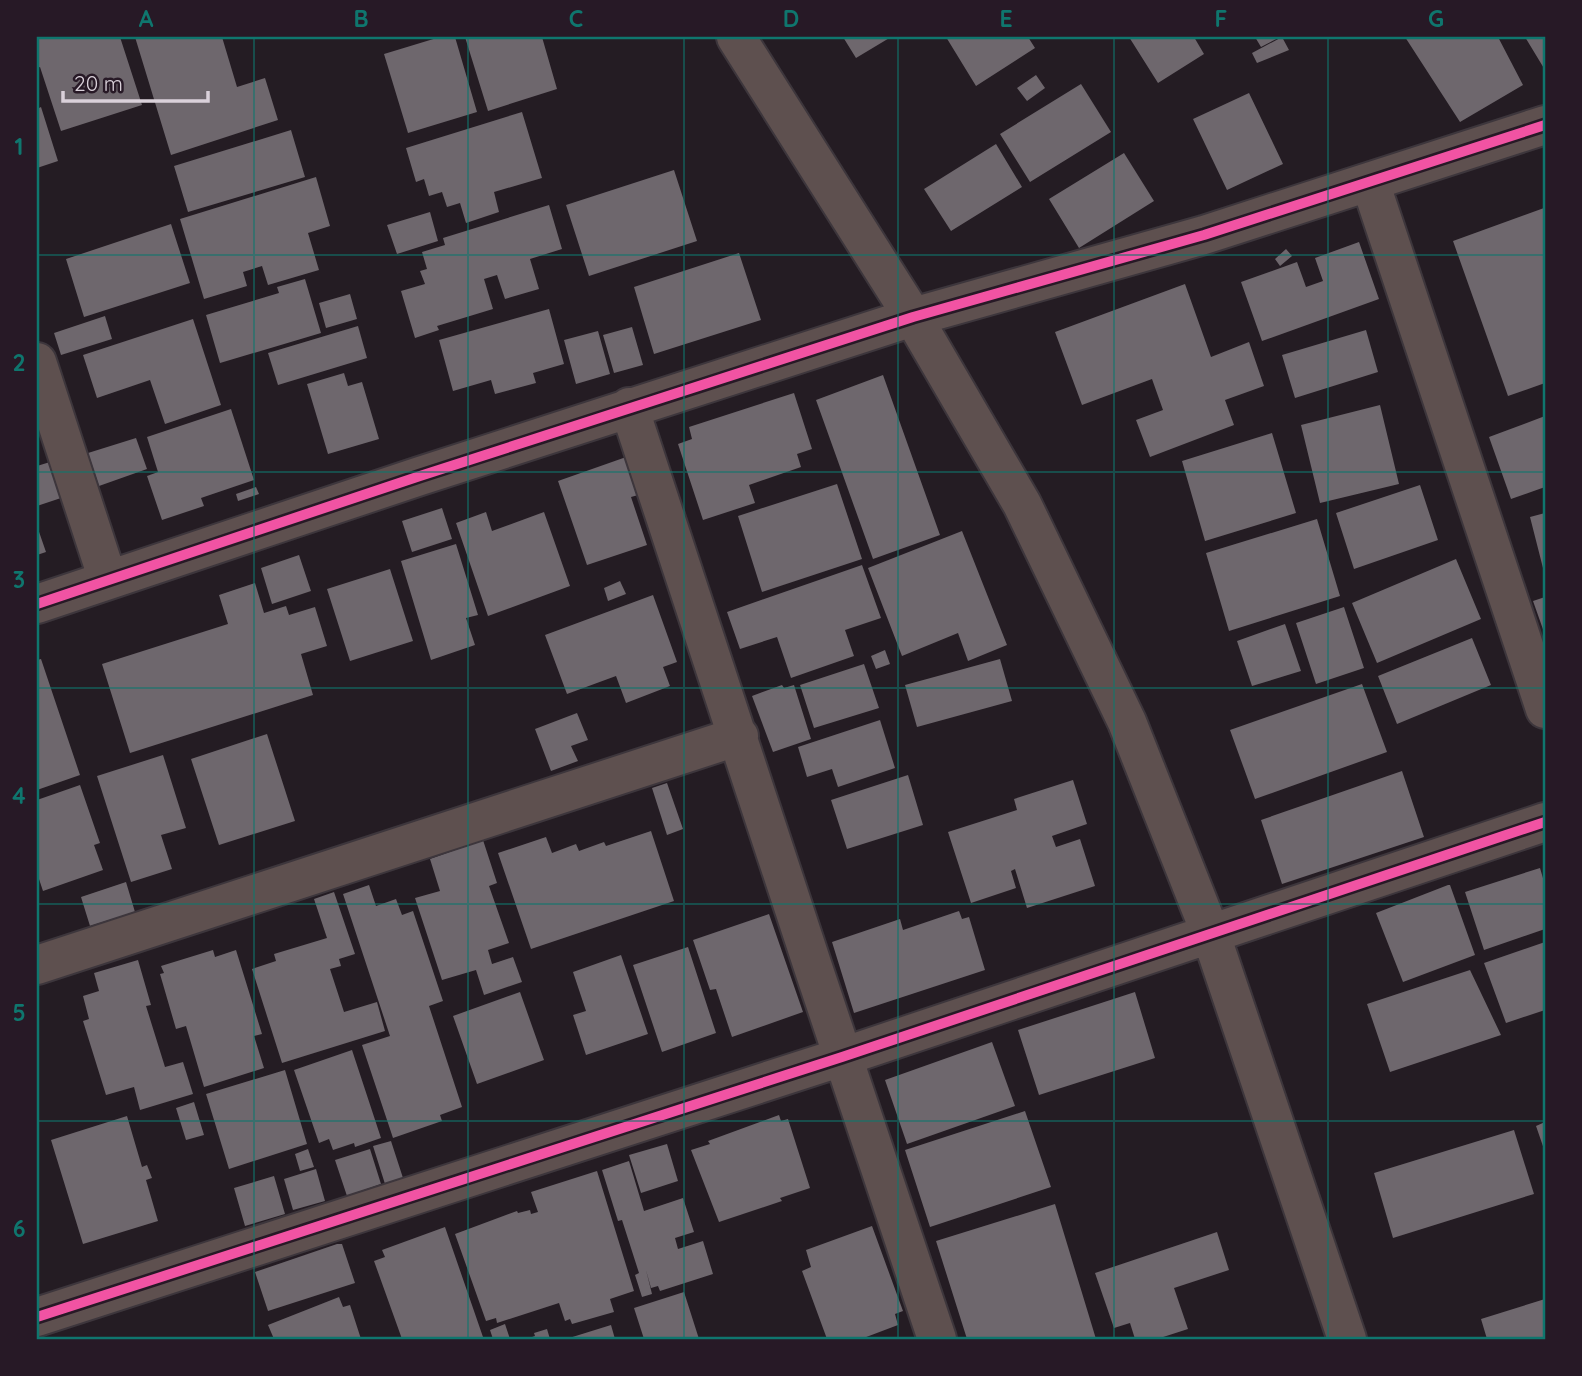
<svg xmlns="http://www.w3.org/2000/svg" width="1582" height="1376" font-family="Quicksand,sans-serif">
<rect width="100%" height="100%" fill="#241c23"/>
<path fill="#6e676d" d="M37 37H120L142 105 61 131 40 67 37 68Z
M135 37H222L237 87 265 78 278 120 171 155Z
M440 37H455L477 112 408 133 384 54Z
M465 37H542L557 89 488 111Z
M843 37H891L856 58Z
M946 37H1028L1035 48 976 86Z
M1129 37H1194L1204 54 1158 83Z
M1255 37H1280L1261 47Z
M1282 37 1289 50 1257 63 1252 53Z
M1405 37H1498L1523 85 1460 122Z
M1525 37H1545V70Z
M1036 75 1045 88 1027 101 1017 88Z
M1081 84 1111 132 1030 182 1000 134Z
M1249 93 1283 164 1227 190 1193 119Z
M41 107 58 161 37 168V109Z
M522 112 542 178 494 192 499 212 466 223 460 203 447 207 442 192 429 196 424 179 416 182 406 148Z
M291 130 305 177 188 212 174 166Z
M996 144 1022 187 951 231 924 189Z
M1124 153 1154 201 1079 248 1049 199Z
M674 170 697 241 589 276 566 205Z
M316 177 330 226 308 233 319 270 268 285 262 266 243 272 247 286 204 299 180 219Z
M549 205 562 249 530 259 539 289 505 299 497 275 484 279 493 309 437 326 439 330 415 338 401 291 425 284 420 271 427 269 422 252 445 245 443 238Z
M1544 208 1545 383 1508 396 1453 241Z
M430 212 438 241 397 254 387 225Z
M171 224 190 283 84 317 66 259Z
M1359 242 1379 299 1262 341 1241 282 1297 262 1306 287 1323 281 1315 258Z
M1286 249 1292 256 1280 266 1275 259Z
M739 253 761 320 654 354 634 287Z
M305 279 321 333 220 363 206 315 279 293 277 287Z
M1185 284 1211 357 1249 342 1264 386 1225 400 1234 425 1150 457 1136 420 1163 410 1152 379 1082 405 1055 332Z
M350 294 357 319 326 328 319 303Z
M549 309 564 364 533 373 536 383 495 394 491 380 453 391 439 340Z
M105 316 112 339 61 355 54 333Z
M193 319 221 405 165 424 150 380 97 398 83 355Z
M358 326 367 358 278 385 268 353Z
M632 327 643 365 614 373 603 335Z
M1366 330 1378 372 1295 398 1282 355Z
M598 331 610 374 576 384 564 340Z
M344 373 348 386 362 382 379 439 328 454 307 384Z
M883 375 940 535 873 559 816 400Z
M794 393 812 449 797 454 801 467 749 485 755 503 703 520 678 444 692 439 689 427Z
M1380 405 1399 484 1320 503 1301 425Z
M231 409 254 480 201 498 204 506 162 520 147 476 158 472 147 437Z
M1545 416V487L1511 499 1489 437Z
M1272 433 1296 513 1205 541 1182 461Z
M136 438 147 469 99 486 88 453Z
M629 456 642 494 631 497 647 545 587 565 558 481Z
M50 462 61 498 37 506V466Z
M837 484 862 559 762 592 738 516Z
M1420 485 1438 540 1354 569 1336 513Z
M256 487 259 494 238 501 236 494Z
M442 508 452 539 412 552 402 521Z
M486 512 492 531 544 512 570 586 488 616 456 523Z
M1545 513V572H1544L1530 517Z
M1317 519 1340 596 1229 631 1206 553Z
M37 526 46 552 37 555Z
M962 531 1007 645 968 661 958 633 902 656 868 568Z
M456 544 478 615 466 618 475 645 431 660 401 561Z
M299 555 311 591 272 604 261 568Z
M1456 559 1481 619 1377 663 1352 603Z
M862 565 881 618 845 630 854 656 791 678 777 637 740 649 727 612Z
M390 569 413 641 350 661 327 589Z
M620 581 626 594 608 601 604 588Z
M255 583 264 613 286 606 289 615 315 607 327 646 301 654 313 695 130 753 102 664 228 624 219 595Z
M653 595 677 662 663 667 670 686 626 703 616 676 567 694 545 635Z
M1545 597V635L1533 601Z
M1344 607 1364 668 1316 684 1296 623Z
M1285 624 1301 671 1252 686 1237 641Z
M1472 638 1491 685 1397 724 1378 676Z
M885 650 890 664 876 669 871 656Z
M41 659 80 775 37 790V660Z
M1000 659 1012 701 917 727 905 685Z
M864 664 879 708 814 728 800 685Z
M1362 684 1387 752 1255 799 1230 730Z
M782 685 784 688 794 685 811 739 773 752 752 696Z
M577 713 588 740 571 746 578 761 551 771 535 729Z
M880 720 895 768 838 787 832 769 807 777 798 747Z
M267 734 295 821 219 845 191 759Z
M163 755 186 828 161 835 172 869 131 882 97 776Z
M1402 771 1424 837 1282 884 1261 820Z
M908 775 923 825 847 849 831 800Z
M1073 780 1087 824 1052 836 1056 847 1080 839 1095 886 1027 908 1015 869 1011 871 1016 888 971 903 948 832 1017 810 1014 799Z
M667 783 683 829 667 835 652 788Z
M80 785 100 843 94 845 103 870 43 891 37 873V800Z
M651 831 674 901 531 949 498 853 546 837 552 853 576 844 579 851 604 842 606 846Z
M483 840 497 883 489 886 509 943 488 950 492 964 513 957 522 982 484 995 476 970 442 980 415 898 440 891 430 859Z
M1540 868 1545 885V929L1484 950 1465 892Z
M126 882 135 912 90 926 81 897Z
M369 885 376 906 396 899 402 915 413 911 443 1001 429 1006 462 1107 440 1115 442 1121 393 1138 362 1045 390 1036 343 894Z
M1448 885H1450L1475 955 1403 982 1376 913Z
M334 892 355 954 339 959 341 966 330 969 344 1012 377 1002 385 1031 282 1063 252 969 276 961 274 954 327 938 314 899Z
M959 911 962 919 969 917 985 970 854 1013 832 942 900 919 903 930Z
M769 914 803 1012 732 1037 716 989 710 990 693 940Z
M1545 942V1010L1506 1023 1484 963Z
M688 947 716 1033 662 1052 633 965Z
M213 950 215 957 236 950 262 1034 254 1036 264 1068 204 1087 186 1026 176 1029 160 974 164 973 161 966Z
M621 955 648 1034 586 1055 573 1015 586 1011 573 972Z
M138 960 151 1005 146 1006 165 1067 183 1062 193 1094 140 1110 134 1087 106 1095 83 1021 89 1019 83 996 99 991 94 973Z
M1470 970 1501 1035 1390 1072 1367 1004Z
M520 992 544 1060 477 1084 453 1016Z
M1135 992 1155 1058 1039 1095 1018 1030Z
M992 1042 1015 1106 907 1144 885 1080Z
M352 1050 381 1138 355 1147 354 1143 333 1150 329 1139 319 1143 294 1070Z
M285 1070 307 1144 229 1169 206 1094Z
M194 1102 204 1135 186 1140 176 1108Z
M1025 1111 1051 1187 930 1227 905 1150Z
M779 1115 781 1121 788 1119 810 1188 780 1198 782 1201 719 1222 691 1150 710 1144 708 1141Z
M127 1116 142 1167 147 1165 152 1178 146 1180 158 1221 83 1244 51 1140Z
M1545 1122V1152L1536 1126Z
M1514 1130 1534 1194 1393 1238 1374 1173Z
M391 1141 403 1178 385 1184 373 1146Z
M667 1144 678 1181 641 1193 629 1155Z
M308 1149 314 1167 300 1171 295 1154Z
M370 1149 381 1184 347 1196 335 1160Z
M629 1161 644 1211 683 1198 694 1232 675 1238 678 1249 703 1241 713 1274 660 1291 658 1286 651 1288 646 1270 652 1294 642 1297 635 1275 639 1273 622 1220 618 1221 602 1170Z
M316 1169 325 1201 293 1210 284 1179Z
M597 1171 634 1291 610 1299 614 1312 572 1324 570 1319 565 1321 559 1303 497 1323 496 1318 486 1321 455 1234 517 1211 518 1213 530 1210 531 1214 538 1212 531 1192Z
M274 1176 285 1214 245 1226 234 1188Z
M1055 1204 1096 1339H967L936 1241Z
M872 1226 903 1311 895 1314 898 1325 861 1339H827L802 1271 811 1267 806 1250Z
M445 1227 483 1337 478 1339H402L374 1261 385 1257 382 1250Z
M1217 1232 1229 1270 1174 1288 1188 1329 1157 1339H1135L1130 1323 1114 1328 1095 1273Z
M337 1244H342L355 1283 268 1311 255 1272Z
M684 1292 699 1339H644L634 1308Z
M339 1297 343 1307 350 1305 361 1339H274L268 1325Z
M1545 1299V1339H1487L1481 1319Z
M505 1324 510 1339H493L490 1330Z
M611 1325 615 1339H566Z
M547 1329 550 1339H526L535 1336 534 1333Z"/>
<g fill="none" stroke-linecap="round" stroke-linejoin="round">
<defs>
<path id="minor" d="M736 37 913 317 1022 504 1127 722 1210 932 1347 1339
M1370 182 1545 709
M37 362 108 580
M629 407C732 718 832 1029 937 1339
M37 604 420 476 913 317 1204 235 1545 125
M37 965 739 736
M37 1317 842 1057 1545 822"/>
</defs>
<use href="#minor" stroke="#3d363c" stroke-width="42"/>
<use href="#minor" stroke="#5e504f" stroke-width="38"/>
<defs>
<path id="cycleway" d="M37 604 420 476 913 317 1204 235 1545 125
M37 1317 842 1057 1545 822"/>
</defs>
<use href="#cycleway" stroke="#271926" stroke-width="15"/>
<use href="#cycleway" stroke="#f153a3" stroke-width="10"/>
</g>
<path fill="none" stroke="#0f766e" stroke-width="2" stroke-opacity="0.55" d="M254 37V1339M468 37V1339M684 37V1339M898 37V1339M1114 37V1339M1328 37V1339M37 255H1545M37 472H1545M37 688H1545M37 904H1545M37 1121H1545"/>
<rect width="1582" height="1376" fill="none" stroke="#271926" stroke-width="77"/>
<path d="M63 91v10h145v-10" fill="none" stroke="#dad1da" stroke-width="3.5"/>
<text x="74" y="91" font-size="21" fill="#dad1da" stroke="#271926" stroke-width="5" paint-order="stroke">20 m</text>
<rect x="38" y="38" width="1506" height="1300" fill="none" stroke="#0f766e" stroke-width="2.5"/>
<g font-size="23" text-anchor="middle" font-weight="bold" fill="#0f766e">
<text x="146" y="27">A</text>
<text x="361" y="27">B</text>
<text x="576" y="27">C</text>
<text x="791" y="27">D</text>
<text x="1006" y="27">E</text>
<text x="1221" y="27">F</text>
<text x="1436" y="27">G</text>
<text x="19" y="155">1</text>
<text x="19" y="371">2</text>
<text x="19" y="588">3</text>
<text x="19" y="804">4</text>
<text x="19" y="1021">5</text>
<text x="19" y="1237">6</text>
</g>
</svg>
